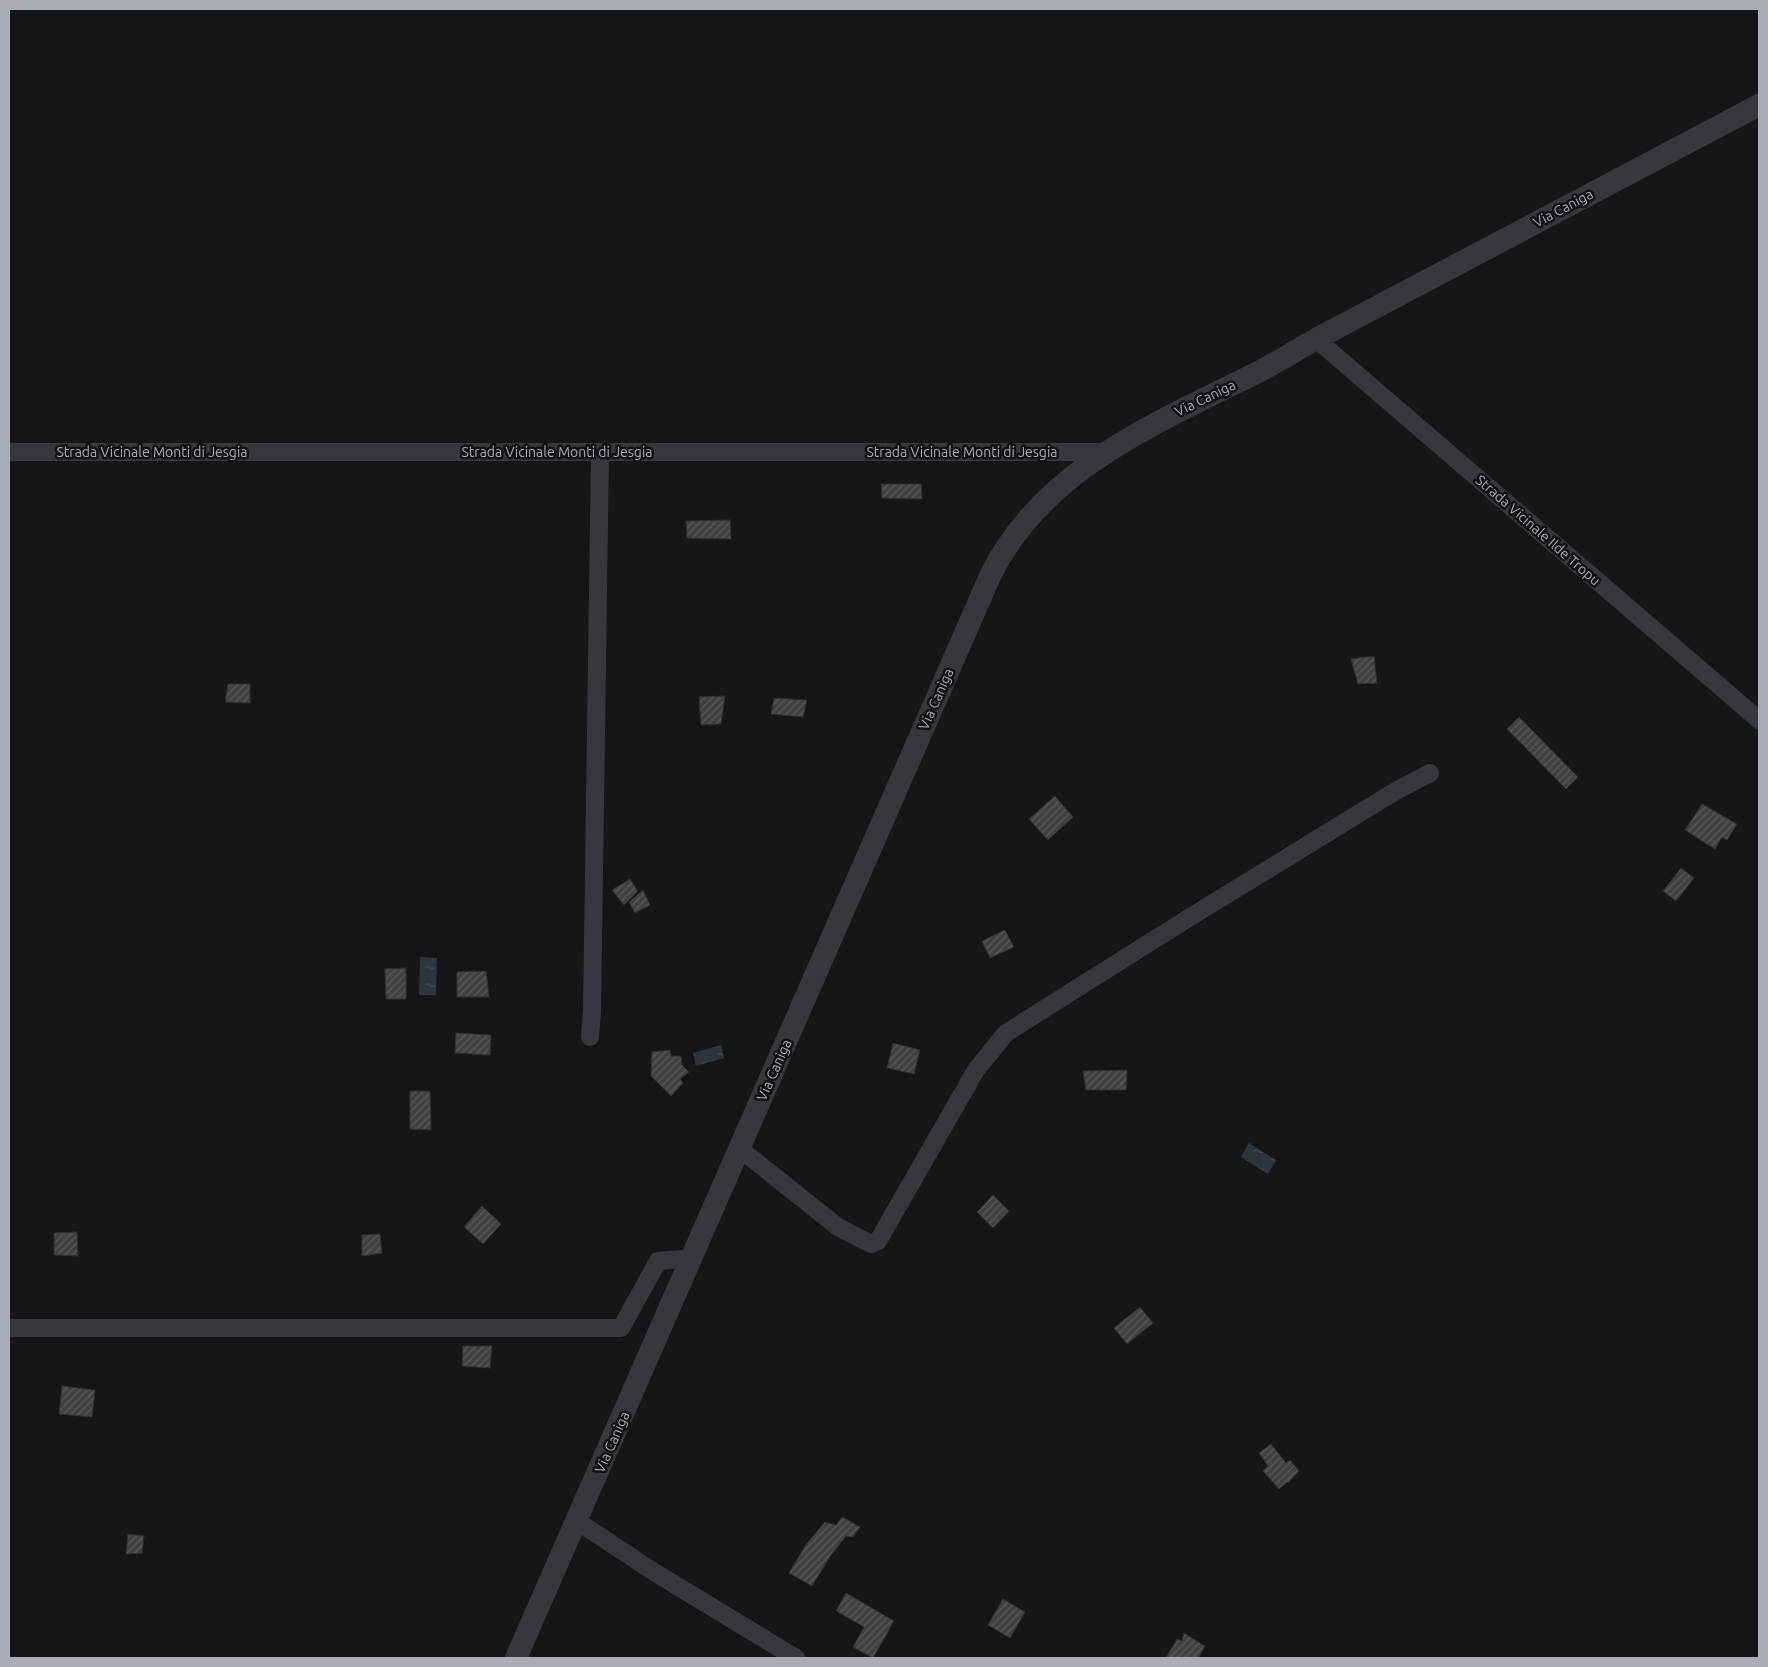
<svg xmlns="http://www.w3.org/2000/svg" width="1768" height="1667" font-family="Ubuntu,sans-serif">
<defs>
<pattern id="water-ripples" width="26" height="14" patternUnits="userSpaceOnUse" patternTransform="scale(1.25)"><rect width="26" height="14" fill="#2c353c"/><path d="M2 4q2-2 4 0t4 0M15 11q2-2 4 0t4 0" fill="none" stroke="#485056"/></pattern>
<pattern id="building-hatch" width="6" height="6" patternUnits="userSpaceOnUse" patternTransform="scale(1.25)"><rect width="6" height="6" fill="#404145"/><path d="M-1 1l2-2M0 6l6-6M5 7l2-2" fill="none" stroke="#595a5e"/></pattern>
</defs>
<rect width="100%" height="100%" fill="#161618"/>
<path fill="url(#water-ripples)" d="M420 957 437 958 436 995H419Z
M721 1045 724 1058 696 1066 693 1053Z
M1249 1143 1276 1160 1268 1174 1241 1157Z"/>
<path fill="url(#building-hatch)" stroke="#303034" d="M881 484H921L922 499 882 498Z
M730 520 731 539 687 538 686 521Z
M1374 656 1377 683 1358 684 1351 659Z
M228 684H250V703L225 702Z
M725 696 721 724 701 725 699 697Z
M774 698 807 700 803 717 771 714Z
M1519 717 1578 777 1566 789 1507 729Z
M1055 796 1073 817 1048 840 1029 819Z
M1702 804 1737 824 1727 840 1722 837 1715 849 1685 830Z
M1681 868 1694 878 1676 901 1663 891Z
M630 879 638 891 624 905 612 890Z
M643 890 650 905 635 913 629 902Z
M1005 930 1014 947 990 958 982 941Z
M406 968V999H386L385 969Z
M486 971 489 997H457V972Z
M456 1033 491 1035 490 1055 455 1053Z
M893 1043 920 1050 914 1074 887 1068Z
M670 1050 671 1056H681L682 1065 689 1072 680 1079 683 1083 671 1096 651 1076 652 1052Z
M1127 1070 1126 1090H1086L1083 1071Z
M410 1091H430L431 1130 410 1129Z
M993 1195 1009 1211 993 1228 977 1212Z
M482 1206 501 1224 483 1244 464 1227Z
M77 1232 78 1256 54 1255V1233Z
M380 1234 382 1253 362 1256V1235Z
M1140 1307 1153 1323 1127 1344 1114 1328Z
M463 1346H492L490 1368 462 1366Z
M62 1386 95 1390 92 1417 59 1414Z
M1271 1444 1286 1463 1290 1460 1299 1471 1288 1483 1287 1482 1279 1489 1263 1471 1268 1466 1259 1453Z
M842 1517 860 1527 853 1537 846 1536 831 1555 812 1586 789 1573 807 1543 825 1522 836 1525Z
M128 1534 144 1536 142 1553 126 1554Z
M846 1593 894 1621 873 1658 853 1647 864 1627 836 1611Z
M1003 1599 1025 1612 1010 1638 988 1625Z
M1184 1633 1205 1646 1198 1658H1166L1177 1639 1182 1641Z"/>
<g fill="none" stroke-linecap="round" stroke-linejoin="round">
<path stroke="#37383d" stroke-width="18" d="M1316 339 1759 720
M9 452H1105
M590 1037 592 1012 600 452
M740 1149 838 1227 871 1244 878 1241 976 1070 1006 1033 1187 919 1394 792 1430 773
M9 1328H621L658 1261 692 1258
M577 1521 654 1572 796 1658"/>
<path stroke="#37383d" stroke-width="22" d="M516 1658 991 574C1043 471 1148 427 1246 378 1270 367 1293 352 1316 339L1759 105"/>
</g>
<g text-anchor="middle" stroke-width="5" stroke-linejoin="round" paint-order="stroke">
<g font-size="14" fill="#a8adb8" stroke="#111113">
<text transform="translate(1563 208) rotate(-28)" y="5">Via Caniga</text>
<text transform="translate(1205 398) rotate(-26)" y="5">Via Caniga</text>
<text x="152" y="457">Strada Vicinale Monti di Jesgia</text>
<text x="557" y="457">Strada Vicinale Monti di Jesgia</text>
<text x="962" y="457">Strada Vicinale Monti di Jesgia</text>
<text transform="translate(1538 530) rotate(41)" y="5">Strada Vicinale Ilde Tropu</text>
<text transform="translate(936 699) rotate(-66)" y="5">Via Caniga</text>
<text transform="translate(774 1070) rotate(-66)" y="5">Via Caniga</text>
<text transform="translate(612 1442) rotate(-66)" y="5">Via Caniga</text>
</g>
</g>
<rect width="1768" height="1667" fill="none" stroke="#a8adb8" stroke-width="20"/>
</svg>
